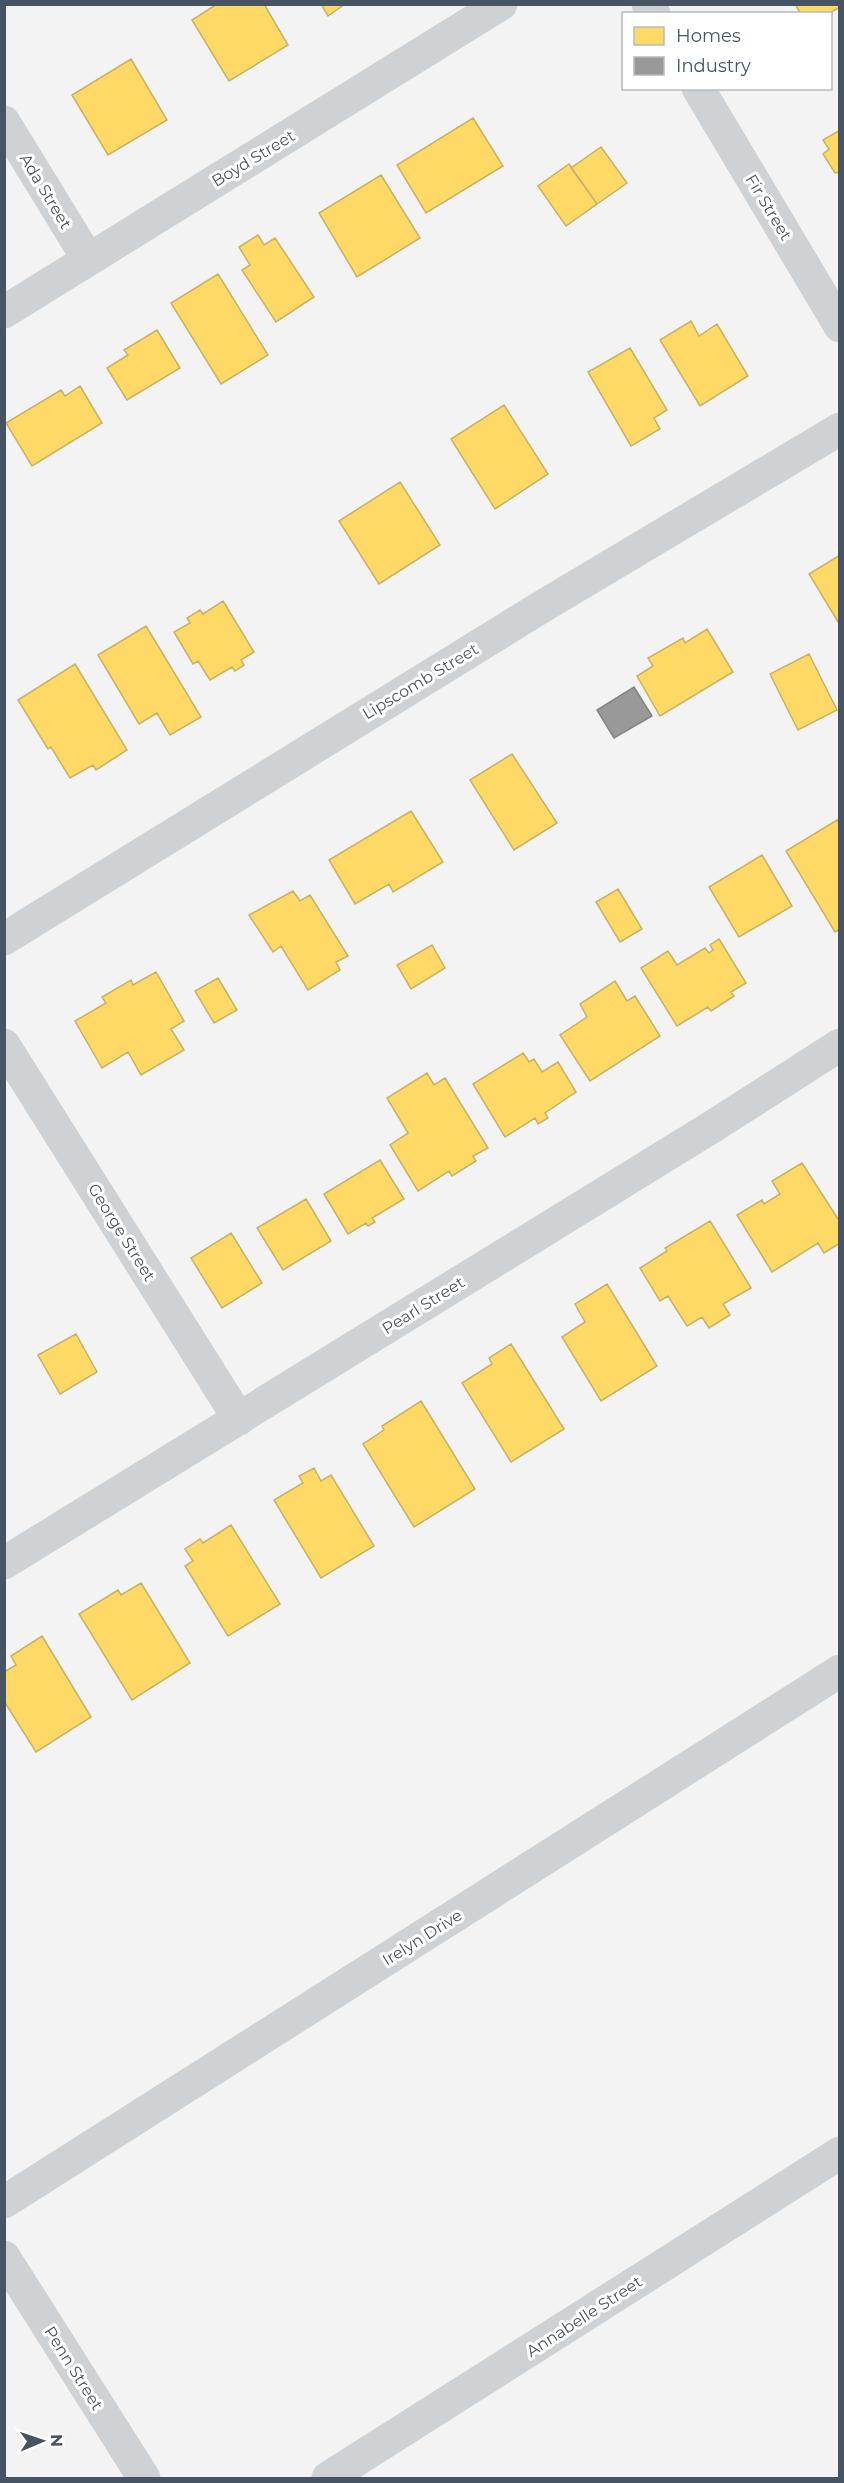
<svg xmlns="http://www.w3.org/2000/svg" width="844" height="2483" font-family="Montserrat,sans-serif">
<rect width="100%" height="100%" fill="#f4f3f3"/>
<path fill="#ffd966" stroke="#c8b165" stroke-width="1.5" d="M217 4H264L288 45 229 81 192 20Z
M321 4H345L328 16Z
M795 4H840V7L828 14H801Z
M131 59 167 120 108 155 72 95Z
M473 118 503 166 426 213 397 165Z
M840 130V172L835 173 823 154 829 149 823 140Z
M601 147 627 183 597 204 571 168Z
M569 164 597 204 566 226 538 186Z
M381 175 420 238 357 277 319 213Z
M258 235 264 245 275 238 314 297 276 322 242 270 250 265 239 247Z
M218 274 268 355 221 384 171 303Z
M691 321 699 336 717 324 748 376 700 406 660 340Z
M157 330 180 368 127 400 107 368 128 355 124 350Z
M630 348 667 410 654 418 660 429 631 446 588 372Z
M80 386 102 423 32 466 6 423 61 390 65 396Z
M504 405 548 474 495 509 451 439Z
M400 482 440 545 379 584 339 521Z
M840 555V625L809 574Z
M223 601 254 652 241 660 244 665 235 671 232 667 210 680 198 661 193 664 174 632 190 623 187 618 200 610 203 614Z
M146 626 201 717 170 735 157 713 139 724 98 655Z
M707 629 733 672 660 716 637 676 653 666 648 658 683 638 685 643Z
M809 654 837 710 798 730 770 674Z
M75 664 127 750 96 770 93 765 70 778 51 747 48 749 18 700Z
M512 754 557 823 514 850 470 780Z
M411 811 443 862 393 892 389 884 355 904 329 860Z
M837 820 840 824V929L835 932 786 851Z
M762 855 792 906 739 937 709 887Z
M618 889 642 929 620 942 596 902Z
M293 891 300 901 310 895 348 956 336 962 340 970 308 990 281 946 273 952 249 915Z
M719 939 746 983 731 992 734 996 711 1011 708 1007 677 1026 641 968 668 951 677 965 705 948 709 953 713 950 710 945Z
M432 945 445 968 411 989 397 965Z
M156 972 184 1021 171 1029 184 1050 141 1075 128 1052 102 1068 75 1021 106 1003 102 997 131 980 133 985Z
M218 978 237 1010 214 1023 195 991Z
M615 981 627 1001 635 996 660 1036 590 1081 560 1035 587 1017 580 1004Z
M523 1053 529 1062 534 1059 542 1072 558 1062 576 1092 545 1113 548 1118 538 1124 535 1118 505 1137 473 1084Z
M427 1073 434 1085 445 1078 488 1148 473 1156 476 1161 452 1176 449 1171 418 1191 390 1145 408 1133 387 1098Z
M380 1160 404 1199 372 1218 375 1222 368 1226 366 1223 348 1234 324 1194Z
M802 1163 840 1222V1243L824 1253 818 1243 772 1272 737 1215 762 1200 764 1204 780 1194 772 1181Z
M306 1199 331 1241 283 1270 257 1228Z
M710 1221 751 1288 723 1304 730 1315 709 1328 702 1317 687 1326 668 1296 660 1301 640 1268 667 1251 665 1248Z
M231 1233 262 1283 222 1308 191 1258Z
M607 1284 657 1366 601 1401 562 1337 585 1322 575 1304Z
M76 1334 97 1372 60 1394 38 1355Z
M511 1344 564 1429 511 1462 462 1383 492 1364 489 1358Z
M421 1401 475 1489 414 1527 363 1444 384 1430 382 1426Z
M314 1468 321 1481 331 1475 374 1546 321 1578 274 1500 303 1483 299 1476Z
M231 1525 280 1604 228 1636 185 1566 193 1561 185 1549 200 1539 203 1543Z
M141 1583 190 1663 132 1700 79 1614 118 1590 121 1595Z
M42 1636 91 1717 36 1752 4 1701V1672L16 1665 11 1656Z"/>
<path fill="#999" stroke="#808589" stroke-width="1.5" d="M634 687 652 716 614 738 597 710Z"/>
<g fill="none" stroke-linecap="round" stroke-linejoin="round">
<path stroke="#cfd2d4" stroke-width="33" d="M648 4 654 14
M698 88 840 326
M4 122 88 259
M4 312 501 4
M4 939 548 603 840 429
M4 1045 239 1419
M4 1563 715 1125 840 1045
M4 2202 840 1671
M4 2257 144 2478
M328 2478 840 2153"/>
</g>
<g text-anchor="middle" stroke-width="6" stroke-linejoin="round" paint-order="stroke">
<g font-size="16" fill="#475563" stroke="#fff">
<text transform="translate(253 158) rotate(-31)" y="6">Boyd Street</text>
<text transform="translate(46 191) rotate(59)" y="6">Ada Street</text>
<text transform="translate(769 207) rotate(59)" y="6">Fir Street</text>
<text transform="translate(420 681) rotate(-31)" y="6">Lipscomb Street</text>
<text transform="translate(122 1232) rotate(58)" y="6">George Street</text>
<text transform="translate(423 1305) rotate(-32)" y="6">Pearl Street</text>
<text transform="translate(422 1937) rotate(-32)" y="6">Irelyn Drive</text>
<text transform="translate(584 2316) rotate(-33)" y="6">Annabelle Street</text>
<text transform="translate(74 2368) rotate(58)" y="6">Penn Street</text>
</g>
</g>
<rect width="844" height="2483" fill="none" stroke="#475563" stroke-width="12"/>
<rect x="622" y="12" width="210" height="78" fill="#ffffff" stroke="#b5bbc1" stroke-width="1.5"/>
<rect x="634" y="27" width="30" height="18" fill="#ffd966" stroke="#b5bbc1" stroke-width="1.5"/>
<text x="676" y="42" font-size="18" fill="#475563">Homes</text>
<rect x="634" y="57" width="30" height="18" fill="#999999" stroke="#b5bbc1" stroke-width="1.5"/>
<text x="676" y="72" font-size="18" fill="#475563">Industry</text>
<g transform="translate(42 2441) rotate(88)" stroke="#ffffff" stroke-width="4.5" paint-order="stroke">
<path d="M0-4.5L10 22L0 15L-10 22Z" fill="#475563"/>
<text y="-9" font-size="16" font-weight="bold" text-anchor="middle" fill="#475563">N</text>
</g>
</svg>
